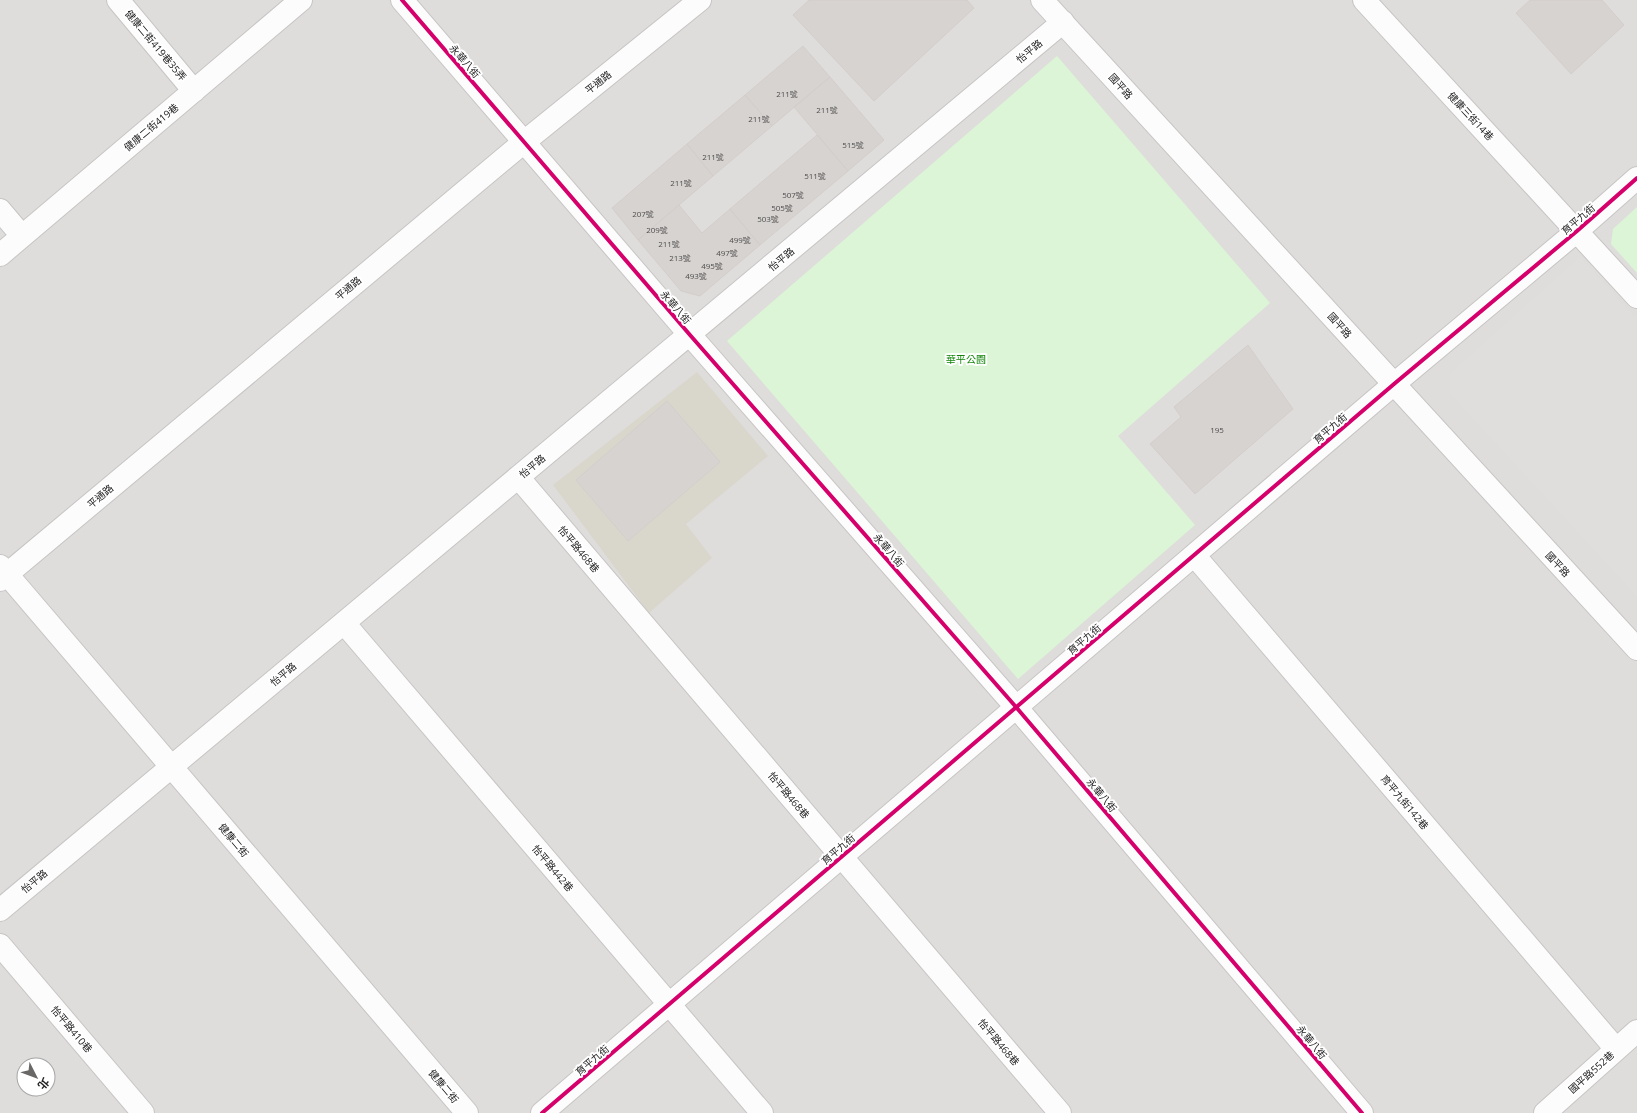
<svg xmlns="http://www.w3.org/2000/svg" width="1637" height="1113" font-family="'Open Sans','Noto Sans TC',sans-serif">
<rect width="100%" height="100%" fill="#f0edea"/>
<path fill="#dfdddb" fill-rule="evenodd" d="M0 0H1637V1113H0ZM24 1065H48V1089H24Z"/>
<path fill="#d9d6cc" d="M697 372 768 456 686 524 712 558 649 613 553 485Z"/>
<path fill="#dbf5d6" d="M1057 56 1270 303 1118 436 1195 525 1018 679 727 341Z
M1637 207V273L1611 244 1613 229Z"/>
<path fill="#e0dedd" d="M1580 257 1637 320V596L1449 392 1450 374Z"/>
<path fill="#d7d3d1" stroke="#d3cecb" d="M809 0H967L974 8 874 101 793 15Z
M1530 0H1602L1624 25 1571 74 1516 13Z
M803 46 830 77 772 126 745 95Z
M830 77 884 140 848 171 794 107Z
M745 95 772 126 713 176 687 144Z
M817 135 848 171 760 245 730 209Z
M687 144 713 176 638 240 612 208Z
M679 205 702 233 730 209 760 245 700 296 681 291 638 240Z
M1248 345 1293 409 1195 494 1150 444 1181 417 1174 407Z
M667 401 720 462 628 541 576 480Z"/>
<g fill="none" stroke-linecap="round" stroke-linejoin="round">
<defs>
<path id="minor" d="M118 0 194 91
M402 0 690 335 1016 707 1362 1113
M1364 0 1637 297
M0 210 22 236
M0 255 301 0
M518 477 1060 1113
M1194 555 1616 1049
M0 566 467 1113
M0 580 524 142 700 0
M344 623 762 1113
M0 910 1063 22
M0 945 143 1113
M542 1113 1394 384 1577 231 1637 178
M1545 1113 1637 1031"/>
<path id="tertiary" d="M1042 0 1637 649"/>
</defs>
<use href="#minor" stroke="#c7c5c4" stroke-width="24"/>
<use href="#tertiary" stroke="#c7c5c4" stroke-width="24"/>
<use href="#minor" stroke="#fdfcfc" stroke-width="22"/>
<use href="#tertiary" stroke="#fdfcfc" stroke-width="22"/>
<defs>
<path id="cycleway" d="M402 0 690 335 1016 707 1362 1113
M542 1113 1394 384 1577 231 1637 178"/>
</defs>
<use href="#cycleway" stroke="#fff" stroke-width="6"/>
<use href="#cycleway" stroke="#d6006c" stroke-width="4"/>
</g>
<g text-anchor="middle" stroke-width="4" stroke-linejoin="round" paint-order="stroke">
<g font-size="8" fill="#4e4e4d">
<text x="787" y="97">211號</text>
<text x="827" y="113">211號</text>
<text x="759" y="122">211號</text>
<text x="853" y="148">515號</text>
<text x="713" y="160">211號</text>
<text x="815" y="179">511號</text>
<text x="681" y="186">211號</text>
<text x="793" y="198">507號</text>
<text x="782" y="211">505號</text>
<text x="643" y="217">207號</text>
<text x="768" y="222">503號</text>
<text x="657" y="233">209號</text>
<text x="740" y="243">499號</text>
<text x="669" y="247">211號</text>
<text x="727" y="256">497號</text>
<text x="680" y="261">213號</text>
<text x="712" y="269">495號</text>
<text x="696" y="279">493號</text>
<text x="1217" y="433">195</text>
</g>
<g font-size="10" fill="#212121" stroke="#fff">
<text transform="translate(156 45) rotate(50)" y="4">健康二街419巷35弄</text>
<text transform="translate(1029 51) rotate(-40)" y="4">怡平路</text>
<text transform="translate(465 61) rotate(49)" y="4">永華八街</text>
<text transform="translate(598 82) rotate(-39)" y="4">平通路</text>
<text transform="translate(1121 86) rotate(48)" y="4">國平路</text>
<text transform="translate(1471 116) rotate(47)" y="4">健康三街14巷</text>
<text transform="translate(151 127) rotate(-40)" y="4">健康二街419巷</text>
<text transform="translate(1578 219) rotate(-41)" y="4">育平九街</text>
<text transform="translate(781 259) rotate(-40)" y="4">怡平路</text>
<text transform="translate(348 288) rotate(-40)" y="4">平通路</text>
<text transform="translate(676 307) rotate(49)" y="4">永華八街</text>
<text transform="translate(1340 325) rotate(48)" y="4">國平路</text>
<text transform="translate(1330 428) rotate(-41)" y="4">育平九街</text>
<text transform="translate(532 466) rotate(-40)" y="4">怡平路</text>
<text transform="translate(100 496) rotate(-40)" y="4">平通路</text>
<text transform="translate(579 549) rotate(50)" y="4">怡平路468巷</text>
<text transform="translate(889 550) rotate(49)" y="4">永華八街</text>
<text transform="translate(1558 564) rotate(47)" y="4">國平路</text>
<text transform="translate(1084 639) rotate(-41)" y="4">育平九街</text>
<text transform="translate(283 674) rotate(-40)" y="4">怡平路</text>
<text transform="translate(789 795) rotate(50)" y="4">怡平路468巷</text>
<text transform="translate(1102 795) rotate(50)" y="4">永華八街</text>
<text transform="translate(1405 802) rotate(50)" y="4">育平九街142巷</text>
<text transform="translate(234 840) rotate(50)" y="4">健康二街</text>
<text transform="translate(838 849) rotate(-41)" y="4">育平九街</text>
<text transform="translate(553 868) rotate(50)" y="4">怡平路442巷</text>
<text transform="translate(34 881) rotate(-40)" y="4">怡平路</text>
<text transform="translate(72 1029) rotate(50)" y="4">怡平路410巷</text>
<text transform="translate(999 1042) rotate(50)" y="4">怡平路468巷</text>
<text transform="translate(1312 1042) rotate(50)" y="4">永華八街</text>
<text transform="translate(592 1060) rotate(-41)" y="4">育平九街</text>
<text transform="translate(1591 1072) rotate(-42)" y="4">國平路552巷</text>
<text transform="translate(444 1086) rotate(50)" y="4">健康二街</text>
</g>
<g font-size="10" fill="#128509" stroke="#fff">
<text x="966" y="363">華平公園</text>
</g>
</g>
<g transform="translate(36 1077) rotate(132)"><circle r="19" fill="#ffffff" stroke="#a6a6a6"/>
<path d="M0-3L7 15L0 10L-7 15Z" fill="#696867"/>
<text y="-6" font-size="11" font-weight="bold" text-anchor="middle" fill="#212121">北</text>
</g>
</svg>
